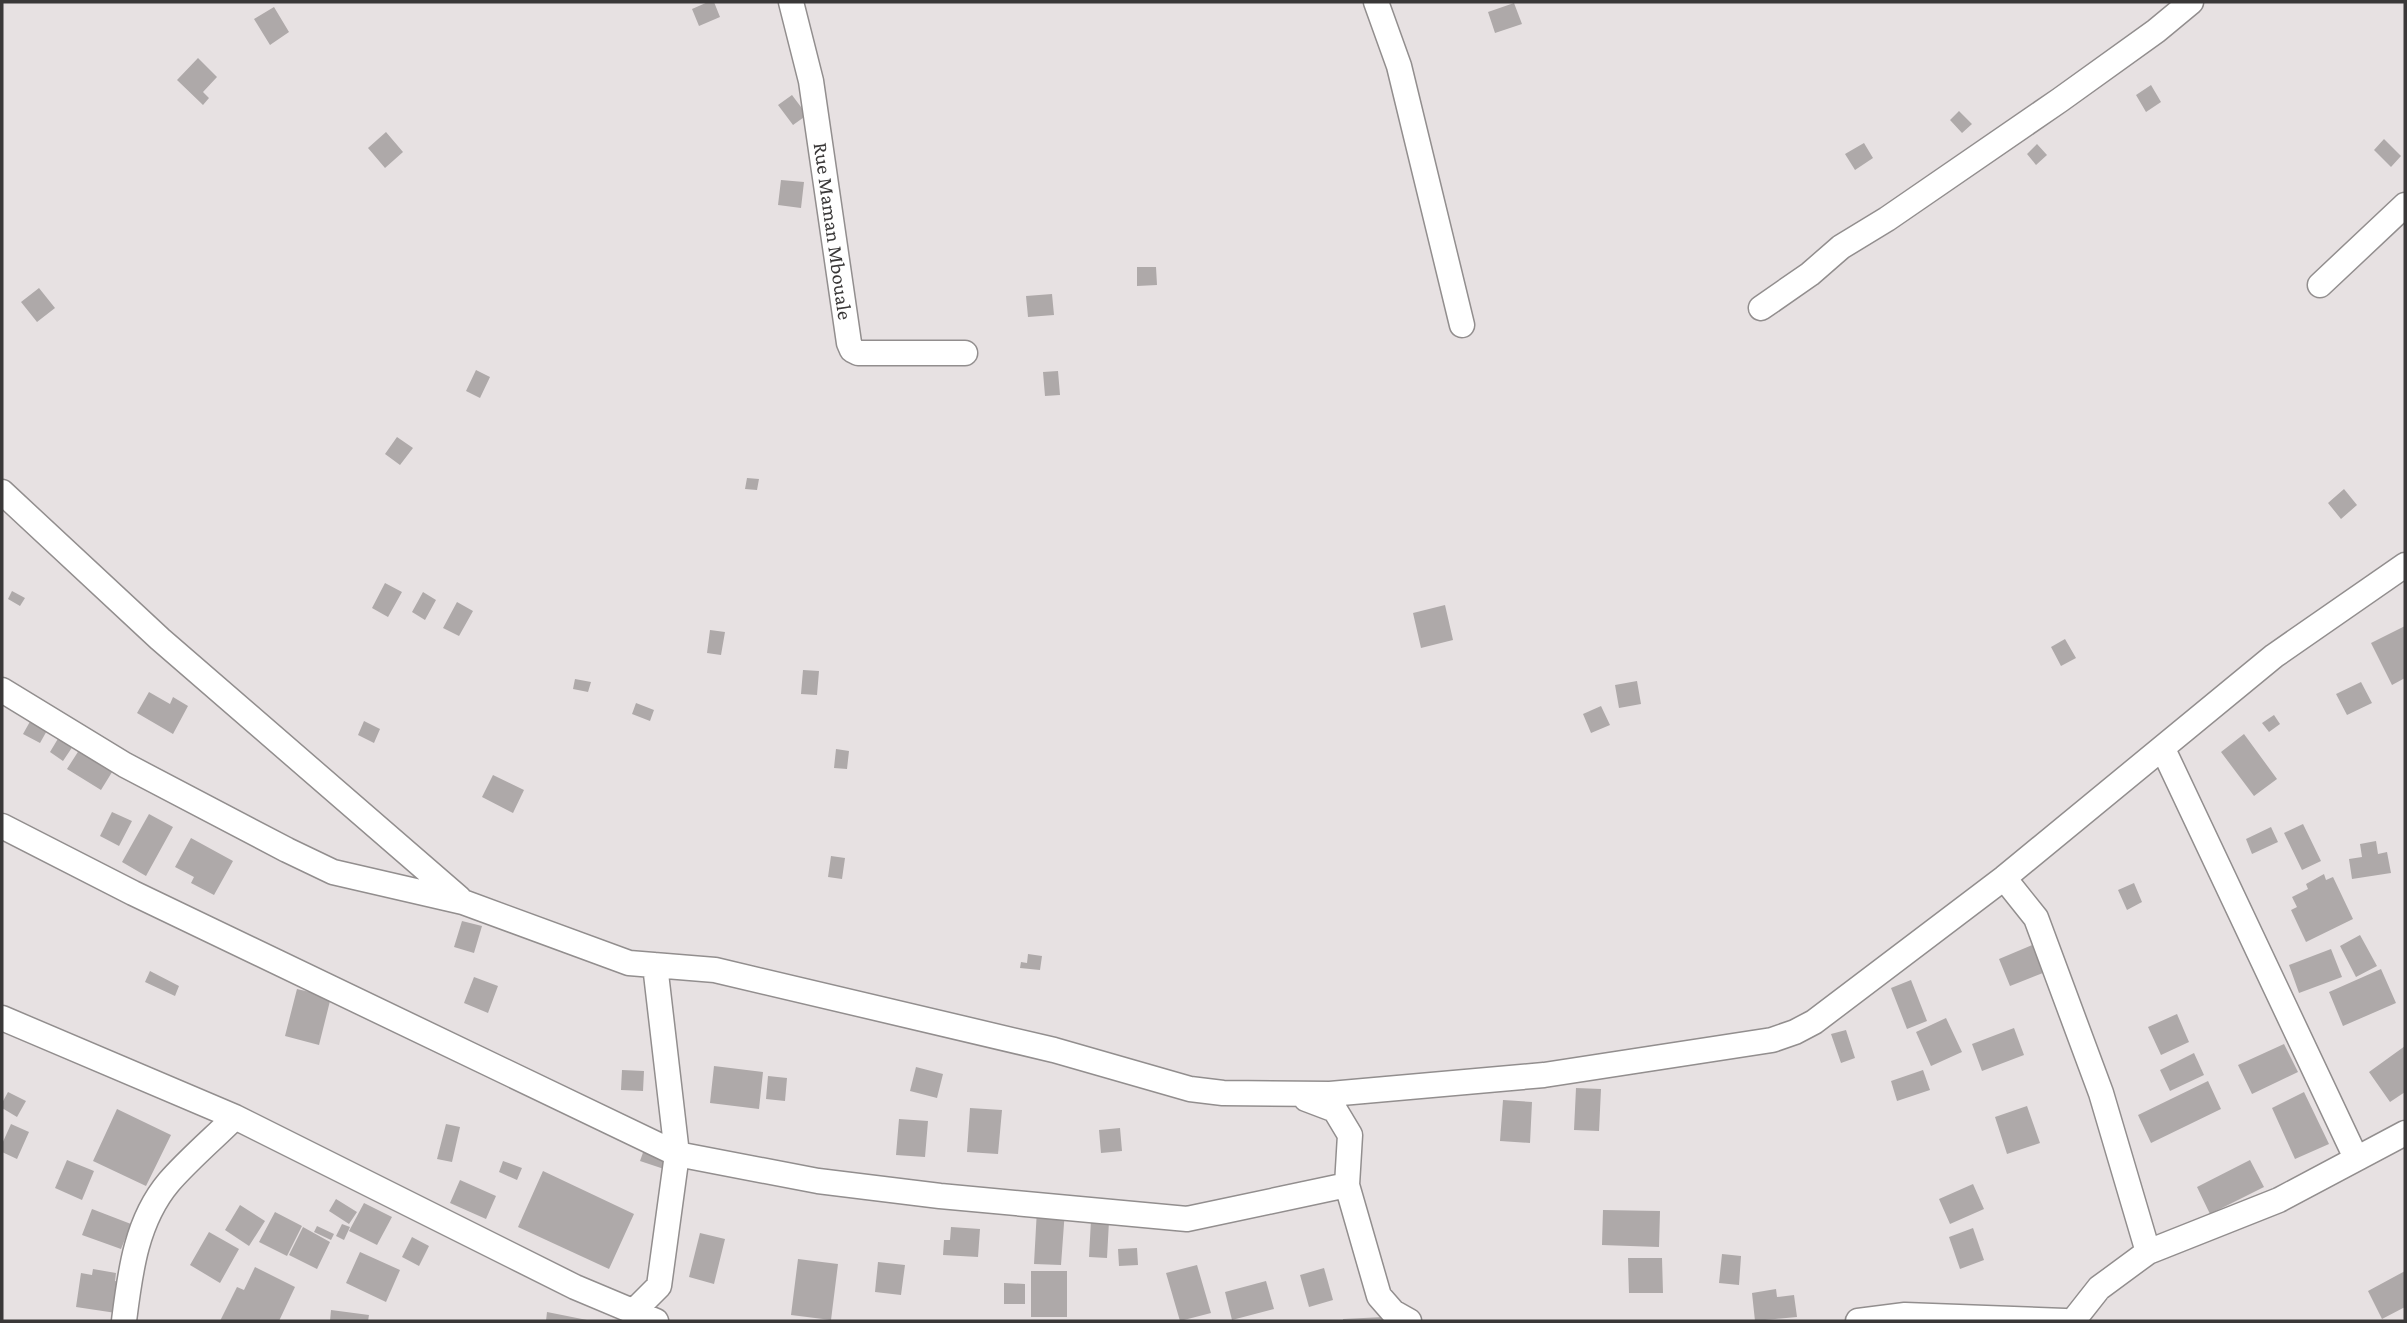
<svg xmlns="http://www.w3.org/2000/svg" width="2407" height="1323" font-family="'Crimson Pro',serif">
<rect width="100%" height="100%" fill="#e7e1e2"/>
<path fill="#aea9a9" d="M708 2H714L720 17 699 26 692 9Z
M1514 3 1522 24 1495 33 1488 12Z
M274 7 289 32 270 45 254 19Z
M198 58 217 77 203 92 209 98 203 105 177 80Z
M2151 85 2161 102 2146 112 2136 95Z
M792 95 807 115 793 125 778 105Z
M1959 111 1972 124 1962 133 1950 120Z
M386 132 403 152 385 168 368 148Z
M2384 139 2401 156 2391 167 2374 150Z
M1864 143 1873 158 1855 170 1845 154Z
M2037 144 2047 155 2036 165 2027 154Z
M781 180 804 182 801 208 778 205Z
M1137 267H1156L1157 285 1137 286Z
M39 288 55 308 37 322 21 302Z
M1052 294 1054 315 1028 317 1026 296Z
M476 370 490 377 480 398 466 391Z
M1058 371 1060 395 1045 396 1043 372Z
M397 437 413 448 400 465 385 454Z
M747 478 759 479 757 490 745 489Z
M2344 489 2357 505 2341 519 2328 503Z
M385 583 402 592 388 617 372 608Z
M12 591 25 598 20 606 8 599Z
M423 592 436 600 425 620 412 612Z
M457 602 473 611 459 636 443 628Z
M1445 605 1453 640 1421 648 1413 613Z
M2405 626V678L2392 685 2371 643Z
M710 630 725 632 721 655 707 653Z
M2065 639 2076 658 2061 666 2051 647Z
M803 670 819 671 817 695 801 694Z
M575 679 591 682 588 692 573 689Z
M1637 681 1641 704 1619 708 1615 685Z
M2361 682 2372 703 2347 715 2336 694Z
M149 692 170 704 173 697 188 706 173 734 137 713Z
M636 703 654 710 650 721 632 714Z
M1601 706 1610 725 1591 733 1583 714Z
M2274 715 2280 724 2269 732 2262 723Z
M32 718 49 727 40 743 23 734Z
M364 721 380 729 374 743 358 735Z
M2244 734 2277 779 2254 796 2221 752Z
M59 737 73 746 63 761 50 752Z
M83 744 117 764 101 790 67 769Z
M836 749 849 751 847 769 834 768Z
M493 775 524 790 513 813 482 797Z
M112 812 132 821 119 846 100 836Z
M149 814 173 827 146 876 122 862Z
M2303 824 2321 861 2302 870 2284 833Z
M2271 827 2278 842 2252 854 2246 839Z
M191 838 233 861 214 895 191 883 194 877 175 867Z
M2376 841 2378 854 2387 852 2391 873 2352 879 2349 859 2362 857 2360 844Z
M831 856 845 858 842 879 828 877Z
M2324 874 2326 880 2333 877 2353 919 2306 942 2291 910 2297 907 2292 897 2308 889 2306 884Z
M2134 883 2142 902 2127 910 2118 890Z
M462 921 482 926 474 953 454 947Z
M2360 935 2377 966 2356 977 2340 946Z
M2037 943 2048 971 2010 986 1999 959Z
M2331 949 2342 977 2299 993 2289 965Z
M1028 954 1042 956 1040 970 1020 968 1021 962 1027 963Z
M2381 969 2396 1003 2343 1026 2329 992Z
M150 971 179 986 175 996 145 982Z
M474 977 498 986 488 1013 464 1003Z
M1911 980 1927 1021 1907 1029 1891 988Z
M297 989 331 997 319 1045 285 1036Z
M2177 1014 2189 1042 2161 1055 2148 1027Z
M1946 1018 1962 1052 1931 1066 1916 1032Z
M2014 1028 2024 1055 1982 1071 1972 1044Z
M1846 1030 1855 1058 1841 1063 1831 1034Z
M2284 1044 2298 1072 2252 1094 2238 1065Z
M2405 1046V1092L2390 1102 2369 1072Z
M2194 1053 2204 1075 2170 1091 2160 1070Z
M714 1066 763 1072 759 1109 710 1103Z
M916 1067 943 1074 937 1098 910 1091Z
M622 1070 644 1071 643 1091 621 1090Z
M1923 1070 1930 1090 1897 1101 1891 1081Z
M768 1076 787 1078 785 1101 766 1099Z
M2208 1081 2221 1109 2151 1143 2138 1115Z
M1576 1088 1601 1089 1599 1131 1574 1130Z
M8 1092 26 1101 17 1117 2 1108V1103Z
M2304 1092 2329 1144 2295 1159 2272 1108Z
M1503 1100 1532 1102 1530 1143 1500 1141Z
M2027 1106 2040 1143 2007 1154 1995 1117Z
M970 1108 1002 1110 998 1154 967 1152Z
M117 1109 171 1135 146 1186 93 1161Z
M899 1119 928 1121 925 1157 896 1155Z
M11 1124 29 1132 17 1159 2 1152V1144Z
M446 1124 460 1127 452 1162 437 1159Z
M1120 1128 1122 1151 1101 1153 1099 1130Z
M646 1144 670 1152 664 1169 640 1161Z
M67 1160 94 1171 82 1200 55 1188Z
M2250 1160 2264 1187 2210 1214 2197 1187Z
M503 1161 522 1168 517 1180 499 1172Z
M543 1171 634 1214 609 1269 518 1227Z
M460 1180 496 1196 486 1219 450 1203Z
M1973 1184 1984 1209 1950 1224 1939 1199Z
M336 1199 357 1212 349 1224 329 1211Z
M364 1203 392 1217 377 1245 349 1231Z
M240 1205 265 1221 249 1246 225 1230Z
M92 1209 131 1224 121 1249 82 1235Z
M1037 1209 1065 1210 1061 1265 1034 1264Z
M1603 1210 1660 1211 1659 1247 1602 1245Z
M275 1212 302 1226 287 1256 259 1242Z
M1091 1220 1109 1221 1107 1258 1089 1257Z
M342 1224 350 1227 344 1240 336 1236Z
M317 1226 334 1234 331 1240 314 1232Z
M303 1227 330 1242 317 1269 289 1255Z
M951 1227 980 1229 978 1257 943 1255 944 1240H950Z
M1973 1228 1984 1260 1960 1269 1949 1237Z
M209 1232 239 1249 220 1283 190 1265Z
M700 1233 725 1239 714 1284 689 1277Z
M412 1237 429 1246 419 1266 402 1257Z
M1137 1248 1138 1265 1119 1266 1118 1249Z
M360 1252 400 1270 386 1302 346 1283Z
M1722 1254 1741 1256 1739 1285 1719 1283Z
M1628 1258H1662L1663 1293H1629Z
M798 1259 838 1264 831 1320 791 1315Z
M878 1262 905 1265 901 1295 875 1292Z
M1197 1265 1211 1313 1180 1321 1166 1273Z
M255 1267 295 1287 279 1321H220L237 1287 244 1290Z
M1324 1268 1333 1300 1309 1307 1300 1275Z
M93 1269 116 1273 115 1281 121 1282 116 1313 76 1307 81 1273 92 1275Z
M1031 1271H1067V1317H1031Z
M2405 1271V1307L2382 1319 2368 1291Z
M1266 1281 1274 1309 1232 1320 1225 1292Z
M1004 1283 1025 1284V1304H1004Z
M1776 1289 1777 1297 1794 1295 1797 1317 1755 1321 1752 1293Z
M331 1310 369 1315 368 1321H330Z
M547 1312 587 1320V1321H546Z
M1384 1317V1321H1343V1319Z"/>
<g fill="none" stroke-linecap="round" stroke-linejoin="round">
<defs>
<path id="minor" d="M791 2 811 81 849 343 852 350 858 353H965
M1376 2 1399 66 1462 325
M2320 285 2405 205
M1761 308 1810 274 1841 247 1887 219 2060 100 2156 31 2191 2
M2 492 160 639 459 898
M2 690 125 765 287 850 333 872 463 902 629 963 715 970 1054 1050 1190 1089 1223 1093 1330 1094 1544 1075 1772 1040 1795 1032 1814 1022 2004 878 2274 656 2405 565
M2163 749 2356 1158
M2 826 133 893 677 1154 818 1181 940 1196 1187 1219 1347 1185
M2004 878 2036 918 2101 1093 2148 1252
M2 1018 235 1117 575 1287 656 1321
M1306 1099 1335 1110 1350 1135 1347 1185 1379 1296 1393 1312 1409 1321
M633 1312 659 1286 677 1154 655 965
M124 1321C130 1273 136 1221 169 1182 189 1159 214 1138 235 1117
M1858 1321 1905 1315 2065 1321
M2073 1321 2099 1288 2148 1252 2279 1200 2405 1133"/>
</defs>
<use href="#minor" stroke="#928e8e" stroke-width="27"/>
<use href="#minor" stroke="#fff" stroke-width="24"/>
</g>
<g text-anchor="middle" stroke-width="7" stroke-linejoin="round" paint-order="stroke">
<g font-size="21" fill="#3a3838" stroke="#fff">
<text transform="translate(833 231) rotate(82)" y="7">Rue Maman Mbouale</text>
</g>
</g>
<rect width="2407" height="1323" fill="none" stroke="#3a3838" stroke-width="7"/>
</svg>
